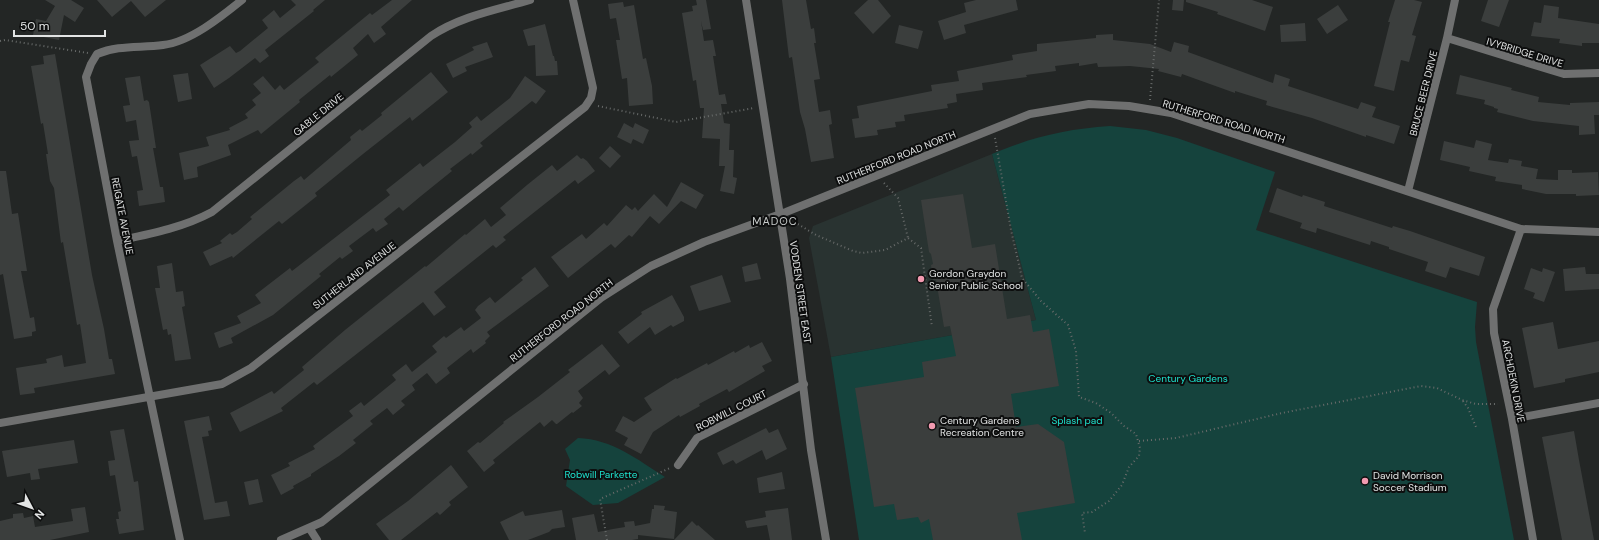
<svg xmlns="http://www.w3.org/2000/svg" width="1599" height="540" font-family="'DM Sans',sans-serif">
<rect width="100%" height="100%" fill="#232625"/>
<path fill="#293331" d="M992 154 1036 320 831 357 809 238 813 226Z"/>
<path fill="#15433d" d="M1110 126 1146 130 1177 138 1275 172 1256 230 1477 302 1475 327 1476 342 1514 540H859L831 357 1036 320 992 154C1032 137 1066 129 1110 126Z
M578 438C612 439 638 460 665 477L618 503 593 505 566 486 570 460 565 449Z"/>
<path fill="#3b3e3d" d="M45 0H71L84 8 75 22 64 15 59 40 33 35 36 19 46 21 55 6Z
M97 0H166L145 17 131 1 112 17Z
M291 0H325L313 10 314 11 265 50 269 56 260 63 255 58 229 78 214 88 200 65 230 46 236 53 240 51 268 28 262 20 274 10 280 18 296 5Z
M392 0H412L381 27 386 34 374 43 368 34 353 48 358 55 331 77 330 75 299 100 300 102 261 134 258 130 228 145 231 155 197 167 198 177 184 180 179 153 209 146 206 137 230 130 229 128 248 118 245 114 256 105 252 100 261 93 253 84 263 76 275 90 280 85 284 90 319 62 315 58 370 13 372 15Z
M696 0H706L711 29 703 30 701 21 704 41 713 40 716 56H713L719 95 725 94 727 104H721L724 123 730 124 729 150H734L733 177 737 178 734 194 720 191 725 166H719L720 139 702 138 704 108H700L696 80 693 81 682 13 693 11 692 6 697 5Z
M782 0H806L811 29 814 28 816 43H814L820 79 814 80 819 112 830 110 832 124 829 125 834 158 811 162 805 129 800 112 792 57 789 58Z
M868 0H878L891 16 873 34 854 13Z
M976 0H1016L1018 10 964 25 966 33 944 40 938 21 966 12 964 3Z
M1173 0H1184L1183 11 1172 10Z
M1186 0H1252L1273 7 1265 31 1217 14 1218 12 1186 2Z
M1395 0H1414L1422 2 1412 35 1416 36 1409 62 1401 60 1394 91 1374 86 1390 22H1388Z
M1488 0H1509L1499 27 1481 21Z
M623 2 624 7 634 5 643 59 646 58 652 86 653 104 629 106 627 78 622 79 616 40H620L616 18 610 19 608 4Z
M1338 5 1348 20 1327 34 1317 19Z
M1544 5 1559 7 1558 18 1599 24V43H1582V46L1559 43 1560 39 1531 36 1534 22 1541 23Z
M1305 23 1306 41 1281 42 1280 25Z
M545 24 553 56H554L555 61H557L558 75 536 76 535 45 528 46 523 30Z
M899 25 923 31 918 49 895 43Z
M1113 34V40L1150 44 1171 52 1174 42 1189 46 1188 52 1273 83 1275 74 1290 79 1288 86 1358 109 1361 102 1376 107 1372 117 1400 126 1394 144 1366 135V137L1312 118 1266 105 1267 101 1235 91V93L1182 74 1181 77 1158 71 1159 69 1130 66 1098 67 1097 63 1079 66V63L1055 66 1056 71 1026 75 1027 77 982 83 983 90 956 94 957 102 947 104 948 108 904 115 905 121 895 122 896 127 877 130 878 135 855 138 852 119 859 118 857 106 932 91 931 85 959 81 957 71 1013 60 1012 55 1037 51V44L1096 38V35Z
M487 42 493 57 465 67 467 71 453 78 446 64 474 50 472 47Z
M55 54 92 275 104 329 109 359H112L115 374 34 388 35 393 20 395 16 368 47 363 46 359 62 355 64 367 86 363 80 324 77 325 63 242 61 243 54 188 50 181 46 154H48L43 123 41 124 31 66 44 64 43 56Z
M431 72 448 92 412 121 410 117 363 154 315 193 317 196 282 224 279 221 233 258 232 256 210 266 203 252 222 243 220 241 230 233 232 235 237 232 252 219 250 217 294 181 301 176 304 180 351 140 350 137 360 129 362 131 382 115 381 113Z
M188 73 192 99 178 102 173 75Z
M1460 75 1512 88 1511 90 1539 97 1538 102 1570 105V103L1599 102V115H1594L1595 134 1579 135V126L1533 121 1497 112 1498 109 1494 108V107L1484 104 1485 100 1456 94Z
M140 76 144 101 147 100 149 102 156 148H153L160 187H163L165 202 139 206 137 191 143 190 137 156 132 157 129 141 139 140 136 120 126 122 123 106 130 105 125 78Z
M525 76 546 91 536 104 532 101 480 143 483 146 472 155 471 153 450 169 452 171 421 196 403 211 399 207 384 219 388 224 376 232 373 228 349 246 353 251 342 259 340 257 319 274 321 276 273 315 231 338 233 343 219 348 214 333 241 323 237 316 261 303 255 295 290 268 292 271 390 195 386 190 420 163 423 167 455 142 472 127 469 123 477 116 481 121 510 98Z
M624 123 633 128 635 123 649 130 643 144 633 139 631 144 617 137Z
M1476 140 1492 144 1488 160 1508 163 1509 159 1522 161 1521 166 1538 169 1536 179 1558 180V170H1572V173L1598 172 1599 195 1576 196V194H1546L1522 189V185L1495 181 1496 177 1469 171 1470 167 1440 160 1444 141 1474 148Z
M610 146 621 156 610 168 599 158Z
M577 155 581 159 583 158 587 161 595 171 578 184 575 180 503 237 506 240 496 248 493 245 434 292 446 307 434 316 423 302 317 385 314 382 281 408 283 411 240 432 230 413 272 391 274 394 304 370 302 367 345 330 425 266 426 267 465 234 466 235 485 219 491 227 506 215 500 208 527 185 552 165 557 171Z
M0 171H6L12 214 18 213 27 271H21L30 318 34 317 36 331 32 332V336L14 339 3 274 0 275Z
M681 182 704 195 696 209 681 201 659 224 650 216 632 237 629 235 615 248 611 244 568 278 551 257 582 234 586 239 604 223 607 226 626 205 632 210 635 207 638 211 654 194 667 207Z
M1277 188 1302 197 1303 195 1325 202 1324 206 1392 228 1393 226 1410 231 1485 257 1479 276 1450 267 1446 278 1425 271 1428 262 1389 249V247L1371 241 1370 245 1317 228 1316 233 1300 228 1302 223 1269 212Z
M963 194 972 248 995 244 1007 319 1030 315 1033 332 1049 329 1059 386 1011 394 1016 427 1038 424 1064 442 1075 503 1017 513 1022 540H933L929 519 921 523 918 517 897 520 894 504 874 507 855 388 924 377 922 362 956 356 950 326 944 327 936 280H933L931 265 933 264 931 254 929 252 921 200Z
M172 263 176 292 183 291 185 306 182 307 191 359 175 361 171 334 168 335 167 329 163 330 155 288H160L157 266Z
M757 263 761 279 745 282 742 267Z
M535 267 549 286 487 332 490 336 485 341 486 343 473 353 471 349 447 368 450 373 436 384 427 373 412 385 415 390 401 401 405 405 393 415 387 408 370 421 373 424 353 440 356 443 339 456 311 474V476L293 486 294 488 281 495 271 475 290 466 288 463 315 449 313 446 353 416 349 411 361 402 364 406 396 380 392 375 406 364 412 372 437 352 432 346 444 336 446 338 461 327 464 331 481 318 475 310 478 306 490 297 495 303 523 280 521 278Z
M1585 267 1586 274H1599V289L1565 291 1563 269Z
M1531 268 1542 272 1543 268 1555 272 1544 302 1533 298 1535 293 1524 289Z
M722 275 731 302 699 311 690 286Z
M672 295 684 317V321L673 327 671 325 655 335 650 327 628 344 618 332 642 314 641 312Z
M1553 322 1558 349 1599 341V372L1565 379V382L1534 388 1522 328Z
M762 342 772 361 762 366 765 371 729 392 727 389 699 404 700 406 680 417 679 415 653 432 641 454 624 445 628 438 615 431 623 416 634 422 652 410 644 398 676 378 677 379 707 363 708 365 734 351 735 353 749 345 750 348Z
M602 344 620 366 609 375 605 370 578 391 583 398 579 403 582 406 573 413 572 412 557 424H556L552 420 544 427 540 422 493 460 495 463 484 472 467 451 478 442 480 443 504 423 503 422 538 397 570 372 568 370Z
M209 416 212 430 208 431 209 436 202 437 215 503 227 501 230 516 204 520 184 421Z
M766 428 769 433 778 429 787 449 766 460 762 450 736 464 733 460 723 465 717 453Z
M124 429 134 482 138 481 144 530 119 534 116 519H119L118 512 121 511 115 475 110 476 108 461 115 460 110 431Z
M1574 431 1579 460 1594 540H1562L1542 437Z
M74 440 78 463 38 469 40 479 31 480 30 473 7 477 2 451Z
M451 465 468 487 449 502 451 505 440 515 437 512 401 540H389L376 524 408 501Z
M782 472 785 489 759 493 757 478Z
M258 479 263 502 249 505 244 482Z
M654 505 665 506 664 510 677 512 674 539 638 535V539L632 540H576L572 518 594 514 598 532 613 529 625 527 624 522 634 521 635 526 650 523 652 509H654Z
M85 507 89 532 50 540H0V521L13 518V514L23 513 24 518 33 516 35 527 73 521 71 509Z
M788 508 792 540H770L767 525 747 528 745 521 766 517 765 511Z
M562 510 565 527 552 529 549 532 528 540H509L500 522 523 511 525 516Z
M692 521 697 526 698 525 715 540H674Z"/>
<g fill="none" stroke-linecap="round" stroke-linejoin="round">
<path stroke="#686b6a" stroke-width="2" stroke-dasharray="1 3" stroke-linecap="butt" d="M0 41 5 40 88 53
M1150 100 1159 0
M598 106 676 122 754 108
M995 138 1011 230 1022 278 1041 301 1068 325 1076 351 1079 397 1096 403 1111 413 1124 426 1136 434 1140 448 1139 456 1129 467 1122 485 1109 501 1092 512 1082 513 1085 533
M884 183 898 198 908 238
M791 220 816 235 853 251 862 253 885 250 908 238 921 248 932 327
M1463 401 1468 408 1476 427
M1139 441 1176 438 1282 413 1421 386 1437 388 1462 400 1476 404H1498
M607 540 600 499 670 468"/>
<path stroke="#6f7070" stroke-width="8" d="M1447 38 1564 74 1599 73
M1408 191 1447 38 1455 0
M1521 229 1493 309 1494 333 1512 419 1533 540
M117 241C150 234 182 228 212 212L431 36C461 16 496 10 530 0
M1512 419 1599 403
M0 423 222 384 251 368 585 107 591 98 593 88 573 0
M678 465 697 438 804 384
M310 529 317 540
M180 540 117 241 86 77 91 64 97 54C118 45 140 48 163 45 190 42 221 17 242 0"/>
<path stroke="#6f7070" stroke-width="8" d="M746 0 790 279 811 450 826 540
M281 540 322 522 601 298 651 266 704 242 786 212 1030 114 1089 104 1129 106 1171 113 1521 229 1599 232"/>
</g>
<g fill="#f29ab0" stroke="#0d0e0e" stroke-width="1.5">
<circle cx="921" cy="279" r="4"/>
<circle cx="932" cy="426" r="4"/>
<circle cx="1365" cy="481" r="4"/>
</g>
<g text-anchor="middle" stroke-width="4" stroke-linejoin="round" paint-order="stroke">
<g font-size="10" fill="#e2e4e4" stroke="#0d0e0e">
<text transform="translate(1525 52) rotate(17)" y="4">IVYBRIDGE DRIVE</text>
<text transform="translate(1423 93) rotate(-76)" y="4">BRUCE BEER DRIVE</text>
<text transform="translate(318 114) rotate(-39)" y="4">GABLE DRIVE</text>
<text transform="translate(1224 121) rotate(17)" y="4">RUTHERFORD ROAD NORTH</text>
<text transform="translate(896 157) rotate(-22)" y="4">RUTHERFORD ROAD NORTH</text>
<text transform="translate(123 216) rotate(79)" y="4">REIGATE AVENUE</text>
<text transform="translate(354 275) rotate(-38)" y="4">SUTHERLAND AVENUE</text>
<text transform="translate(801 292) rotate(82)" y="4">VODDEN STREET EAST</text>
<text transform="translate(561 320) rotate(-38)" y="4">RUTHERFORD ROAD NORTH</text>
<text transform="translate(1514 381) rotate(79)" y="4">ARCHDEKIN DRIVE</text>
<text transform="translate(731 410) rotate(-27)" y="4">ROBWILL COURT</text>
</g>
<g font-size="10" fill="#e2e4e4" stroke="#0d0e0e" text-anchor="start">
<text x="929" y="277">Gordon Graydon<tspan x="929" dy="12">Senior Public School</tspan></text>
<text x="940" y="424">Century Gardens<tspan x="940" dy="12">Recreation Centre</tspan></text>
<text x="1373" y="479">David Morrison<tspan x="1373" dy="12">Soccer Stadium</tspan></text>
</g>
<g font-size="10" fill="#1ee1cd" stroke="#0d0e0e">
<text x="1188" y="382">Century Gardens</text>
<text x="1077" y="424">Splash pad</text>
<text x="601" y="478">Robwill Parkette</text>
</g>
<g font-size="11" letter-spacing="1" fill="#c7cbca" stroke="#0d0e0e">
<text x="775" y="225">MADOC</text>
</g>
</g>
<g transform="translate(32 508) rotate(131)" stroke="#0d0e0e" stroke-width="3" paint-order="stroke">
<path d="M0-3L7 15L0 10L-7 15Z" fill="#e2e4e4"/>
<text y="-6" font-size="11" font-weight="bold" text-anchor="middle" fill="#e2e4e4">N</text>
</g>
<path d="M14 30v6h91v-6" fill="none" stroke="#e2e4e4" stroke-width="2"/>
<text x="20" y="30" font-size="12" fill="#e2e4e4" stroke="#0d0e0e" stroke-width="3" paint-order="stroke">50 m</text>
</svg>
